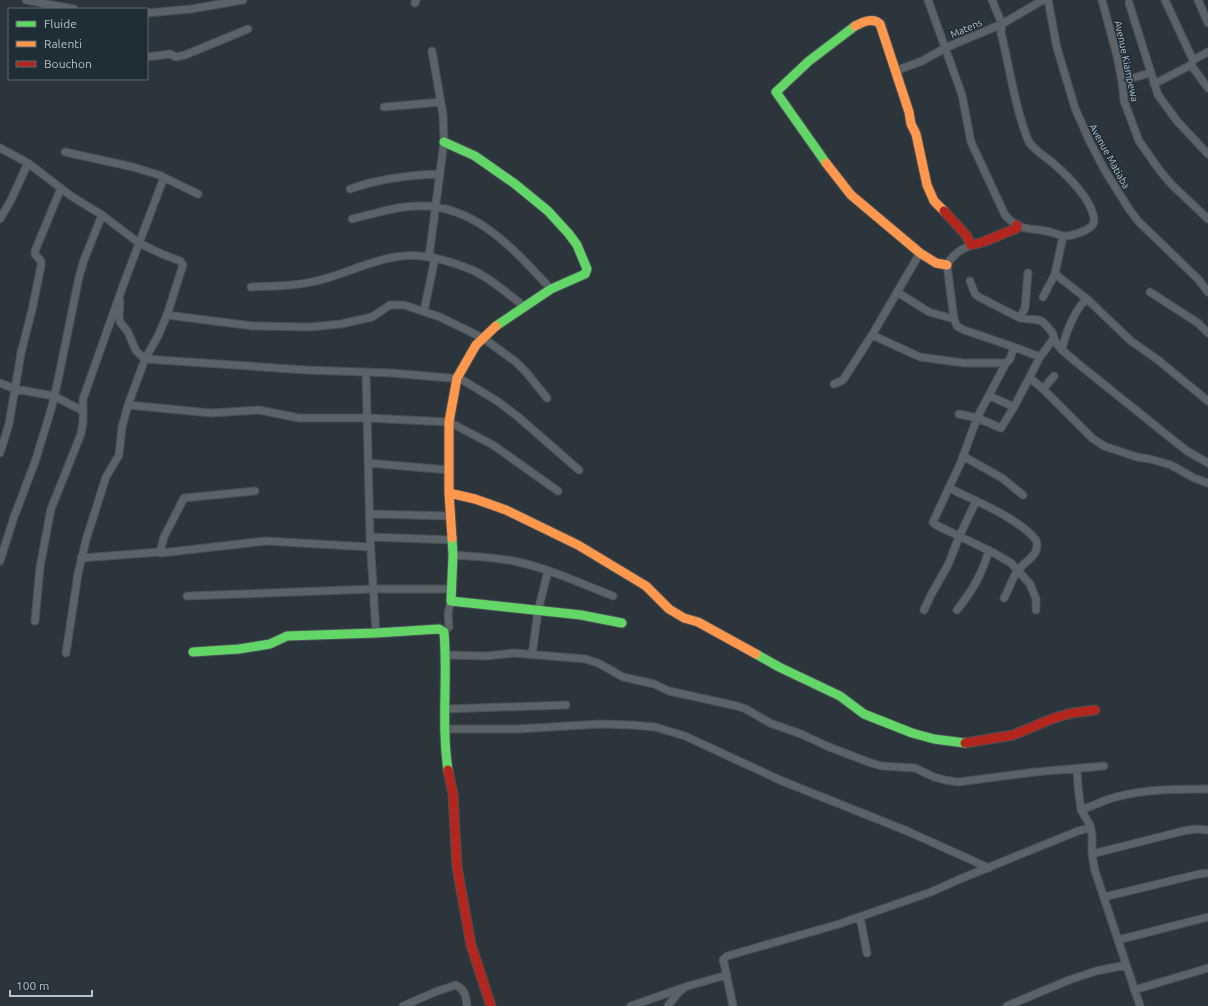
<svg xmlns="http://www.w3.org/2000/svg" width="1208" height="1006" font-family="Ubuntu,sans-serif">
<rect width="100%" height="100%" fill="#2b353b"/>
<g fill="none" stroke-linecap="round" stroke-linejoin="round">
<defs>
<path id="street" d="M26 0 74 9
M928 0 962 95 971 142 1005 215C1009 219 1013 224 1019 226 1028 230 1037 229 1046 231 1052 232 1058 235 1064 236 1071 236 1095 230 1094 220 1093 201 1068 176 1054 164 1046 157 1035 151 1029 142 1025 134 1023 125 1020 116 1012 89 1008 60 1001 33L1002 24 992 0
M1048 0 1057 48 1075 108 1090 142 1104 169 1129 209 1138 221 1198 279 1208 292
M1102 0 1117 56 1122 81 1124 101 1139 141 1160 171 1172 185 1208 219
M1165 0 1193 60
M1198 0 1208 23
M415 3 416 0
M1129 3 1158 95 1177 121 1208 154
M147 13 191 9 243 0
M147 57 170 54 176 57 185 55 248 29
M1191 65 1208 88
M895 71 922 61 945 48 1002 24 1043 0
M1122 81 1150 73
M1154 84 1191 65 1193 60 1208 52
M384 107 441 102
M0 148 28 163 71 196 102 215 139 243 162 254 180 261 183 265 167 315 158 336 145 359 128 405 122 427 119 455 106 477 86 540 78 574 66 653
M163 177 198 194
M350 189C380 178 409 175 440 174
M0 219 11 200 28 163
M352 219C374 214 396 206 418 206 476 204 515 251 551 289
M1063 236 1055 274 1087 299 1131 341 1158 360 1208 401
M971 245C960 250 953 254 947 265L954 319 957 326 964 330 1014 347 1040 357
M429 257 444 142 443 115 432 51
M970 281 975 294 979 297 1020 318 1039 320 1043 322 1052 332 1056 343 1062 350 1076 362 1173 440 1187 451 1208 463
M251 287C274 286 297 286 320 280 345 274 369 261 395 257 421 252 448 260 472 270 491 278 507 294 524 306
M897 292 929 312 954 319
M1150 292 1198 323 1208 333
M1043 297 1055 274
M120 301 119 317 120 322 128 332 136 351 145 359 306 370 391 373 461 379 497 401 517 416 579 470
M424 311 435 258
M167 315 253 326 310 327 341 324 372 317 390 305H404L440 317 483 338 516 362 526 372 547 398
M1020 318 1025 308 1028 273
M872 335 920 357 964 363H1006
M1014 347 1010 359 1006 363 977 418 961 462 933 522 936 525 994 553 1011 563 1030 584 1036 599V610
M1062 350C1065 335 1075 308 1087 299
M366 372 370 537 376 633
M1054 376 1043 389 1092 438 1104 446 1137 457 1150 459 1171 465 1194 478 1208 483
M1030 378 1043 389
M0 383 15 389 54 396 83 411
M834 384 843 380 872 335 920 253
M990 396 1014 407 1040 357 1054 338
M128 405 211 413 259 410 299 418H367L449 422 493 445 558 491
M959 414 977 418 1001 428 1014 407
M0 453 9 424 21 353 32 310 41 266V261L35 254V251L61 188
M963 456 1002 478 1023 495
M368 463 449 470
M949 488C974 500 1020 519 1036 540 1041 555 1026 560 1018 570 1012 578 1009 590 1004 598
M255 491 184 498 164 537 160 552 161 553 266 541 370 547
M370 514 451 516
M370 537 453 540
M453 555C475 557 497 557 518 562 550 569 582 584 613 596
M81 558 160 552
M0 561 14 517 35 462 51 410 57 385 79 277 84 260 102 215
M187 596 374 589H451
M924 610 931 595 948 565 959 537 976 501
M957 610C973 590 982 574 989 550
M35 621 40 567 51 509 81 434 83 422V399L124 283 163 180 162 176 133 167 65 152
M449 627 448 613 451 601
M446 655 486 656 514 653 586 659 600 664 623 677 654 684 669 691 737 706 746 709 770 723 801 734 829 747 871 763 882 766 915 768 934 777 945 780 958 782 1035 772 1104 766
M532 655 538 611 548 571
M445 709 566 705
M445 729H518L600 724 631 725 655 727 685 736 782 781 907 831 989 868
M1077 769 1078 786 1081 810 1090 825 1092 834V854L1095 871 1140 1006
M1081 810C1093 806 1104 800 1116 797 1146 789 1177 789 1208 789
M1092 854 1183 831 1196 829 1208 830
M1104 897 1199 874 1208 873
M860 917 867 953
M1118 940 1208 917
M1134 990 1208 968
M403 1006 435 992 456 985C465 990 466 996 467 1006
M631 1006 688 986 727 975
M668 1006 678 993 683 989
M733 1006 724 963 723 960 727 956 839 924 931 892 960 879 1078 831 1090 828
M1007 1006 1069 980 1096 971 1126 965"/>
<path id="fast" d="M444 142 475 156 515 184 548 211 569 234 577 245 587 269 585 274 551 289 496 326
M826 163 776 92 809 61 855 26
M452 538 453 555 451 601 581 615 622 623
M193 652 239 649 270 644 287 636 376 633 439 629 444 632C448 678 441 724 448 770
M756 654 779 667 840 696 864 714 912 733 934 739 965 743"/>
<path id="slow" d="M855 26C863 22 873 17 880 24L909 112 911 124 916 134 927 185 934 201 944 211
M826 163 851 195 920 253 936 263 947 265
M449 493 475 499 506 510 578 545 646 586 669 609 684 618 698 622 756 654
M452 538 449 493V422L457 378 476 345 496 326"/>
<path id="jam" d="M944 211 966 235 971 245 983 242 1017 228V225
M965 743 1013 735 1054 718 1072 713 1095 710
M448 770 453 794 457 867 471 945 491 1006"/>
</defs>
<use href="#street" stroke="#495055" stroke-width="9"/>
<use href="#fast" stroke="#495055" stroke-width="11"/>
<use href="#slow" stroke="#495055" stroke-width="11"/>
<use href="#jam" stroke="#495055" stroke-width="11"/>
<use href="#street" stroke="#5c6368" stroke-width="7"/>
<use href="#fast" stroke="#63d668" stroke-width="9"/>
<use href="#slow" stroke="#ff974d" stroke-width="9"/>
<use href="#jam" stroke="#b3261e" stroke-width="9"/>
</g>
<g text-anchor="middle" stroke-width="3" stroke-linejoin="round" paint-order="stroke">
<g font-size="10" fill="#b6c2cb" stroke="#1e2d36">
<text transform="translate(966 28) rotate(-23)" y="4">Matens</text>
<text transform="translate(1127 61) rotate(78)" y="4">Avenue Kiampewa</text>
<text transform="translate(1110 156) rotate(61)" y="4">Avenue Matiaba</text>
</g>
</g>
<rect x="8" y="8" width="140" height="72" fill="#1e2d36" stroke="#5b6972"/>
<rect x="16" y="21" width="20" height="6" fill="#63d668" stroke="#5b6972"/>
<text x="44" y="28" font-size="12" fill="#b6c2cb">Fluide</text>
<rect x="16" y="41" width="20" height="6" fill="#ff974d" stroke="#5b6972"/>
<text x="44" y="48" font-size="12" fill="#b6c2cb">Ralenti</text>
<rect x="16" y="61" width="20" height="6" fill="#b3261e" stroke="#5b6972"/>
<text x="44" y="68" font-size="12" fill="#b6c2cb">Bouchon</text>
<path d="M10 990v6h82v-6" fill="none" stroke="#b6c2cb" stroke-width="2"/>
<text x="16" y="990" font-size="12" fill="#b6c2cb" stroke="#1e2d36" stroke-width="3" paint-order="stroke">100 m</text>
</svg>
